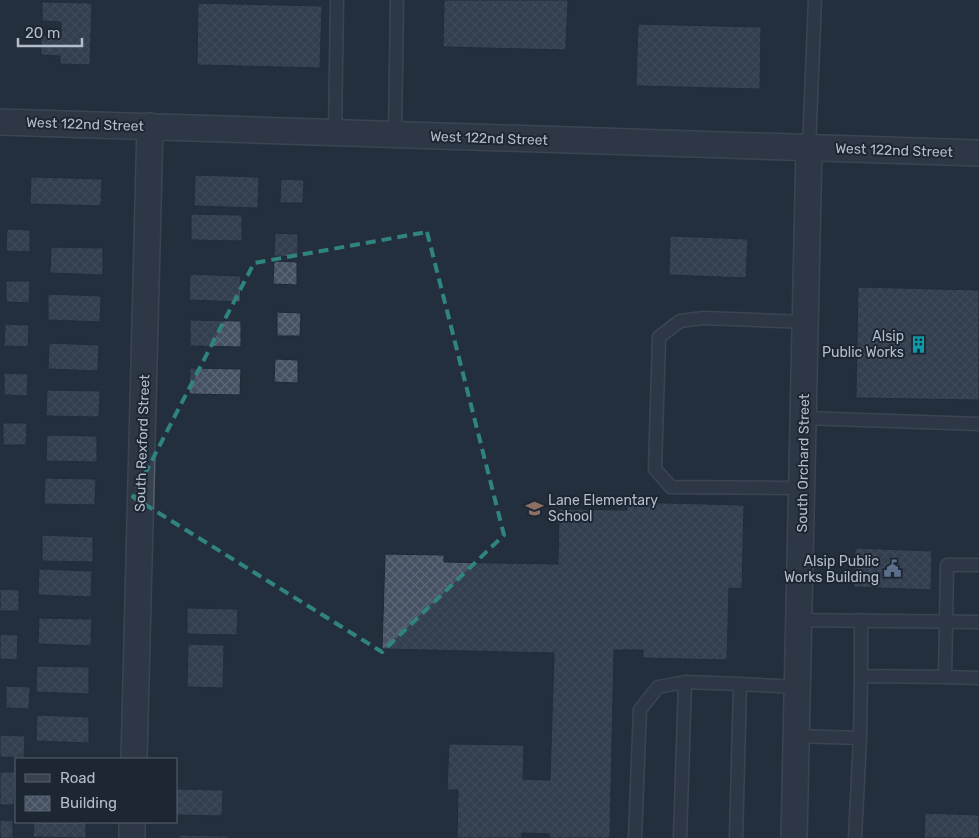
<svg xmlns="http://www.w3.org/2000/svg" width="979" height="838" font-family="Rubik,sans-serif">
<defs>
<pattern id="building-cross-hatch" width="8" height="8" patternUnits="userSpaceOnUse" patternTransform="scale(1.25)"><rect width="8" height="8" fill="#455162"/><path d="M0 0l8 8M0 8l8-8" fill="none" stroke="#5d6877"/></pattern>
</defs>
<rect width="100%" height="100%" fill="#242f3e"/>
<path fill="url(#building-cross-hatch)" stroke="#1f2835" d="M444 0H568L566 50 443 47Z
M42 2 92 3 90 65 60 64V56L41 55V35L61 36V22L42 21Z
M198 3 322 6 320 68 197 65Z
M638 24 761 27 760 89 636 86Z
M195 175 259 177 258 208 194 206Z
M31 177 102 179 101 206 30 204Z
M281 179 304 180 303 203H280Z
M191 214 242 215V241L191 240Z
M7 229 30 230V252L6 251Z
M275 233 298 234V257L274 256Z
M670 236 748 239 746 278 669 275Z
M51 247 103 248V275L50 273Z
M274 261 297 262V285L273 284Z
M190 274 241 276 240 302 189 300Z
M6 281H30L29 303 6 302Z
M858 287 979 290V400L856 398Z
M48 294 101 296 100 322 48 320Z
M277 312 301 313 300 336H277Z
M190 320 241 321V347L190 346Z
M5 324 29 325 28 347 4 346Z
M49 343 99 345 98 371 48 369Z
M275 359 298 360V383L274 382Z
M190 368 241 369 240 395 189 394Z
M4 373 28 374 27 396 4 395Z
M47 390 100 391 99 417 46 416Z
M3 423H27L26 445H3Z
M47 435 97 436V462L46 461Z
M45 478 96 479 95 505 44 504Z
M627 502 744 505 742 589 729 588 727 660 643 658V650H614L610 838H549V834L522 833V838H457L458 790H447L449 744 524 745 523 779 550 780 554 653 382 649 385 554 444 555V562L558 564 559 509 627 510Z
M42 535 93 537V562L42 561Z
M855 548 932 551 931 590 854 587Z
M39 569 92 571 91 597 38 595Z
M0 589 19 590V611H0Z
M187 608 238 609 237 635 187 634Z
M39 618 92 619 91 646 38 644Z
M0 634 18 635 17 660 0 659Z
M188 644 224 645 223 688 187 687Z
M37 666 89 667V694L36 692Z
M6 686 30 687 29 709 6 708Z
M37 715 89 717V743L36 741Z
M0 735 25 736 24 758 0 757Z
M0 772H15L14 805H0Z
M176 789 223 790 222 816 176 815Z
M925 813 979 815V838H924Z
M0 820 13 821V838H0Z
M34 822H86V838L33 837Z
M178 835 229 836V838H178Z"/>
<g fill="none" stroke-linecap="round" stroke-linejoin="round">
<defs>
<path id="service" d="M335 133 337 0
M395 135 397 0
M809 147 815 0
M804 418 979 424
M802 488 671 487 655 469 659 337 680 321 703 318 806 322
M799 620 979 622
M861 676V620
M945 677 979 678
M796 736 860 738 855 838
M860 738 861 676 945 677 947 565H979
M635 838 640 710 658 687 685 682 740 684 798 687
M680 838 685 682
M736 838 740 684"/>
<path id="minor" d="M0 122 979 153
M134 759 150 126
M132 838V822
M794 838 809 147"/>
</defs>
<use href="#service" stroke="#565f6c" stroke-width="15"/>
<use href="#minor" stroke="#565f6c" stroke-width="28"/>
<use href="#service" stroke="#38414e" stroke-width="12"/>
<use href="#minor" stroke="#38414e" stroke-width="25"/>
</g>
<path d="M0 0H979V838H0ZM427 232 504 535 382 652 133 497 254 263Z" fill="#242f3e" fill-opacity=".55" fill-rule="evenodd"/>
<path fill="none" stroke="#308480" stroke-width="4" stroke-dasharray="10 6" stroke-linejoin="round" d="M427 232 504 535 382 652 133 497 254 263Z"/>
<defs>
<symbol id="building-bare" viewBox="-9 -9 18 18"><path d="M-4-6H4V6H1V3H-1V6H-4ZM-2.5-4.3h1.7v1.8h-1.7ZM.8-4.3h1.7v1.8H.8ZM-2.5-1h1.7V.8h-1.7ZM.8-1h1.7V.8H.8Z" fill="#0f9aa8" stroke="#1d2633" stroke-width="2.5" paint-order="stroke"/></symbol>
<symbol id="school-bare" viewBox="-9 -9 18 18"><path d="M0-5L7-2L0 1L-7-2ZM-4 1L0 2.5L4 1V4Q0 6-4 4Z" fill="#8d6e63" stroke="#1d2633" stroke-width="2.5" paint-order="stroke"/></symbol>
<symbol id="civic-bare" viewBox="-9 -9 18 18"><path d="M-.6-6.5H3V-4.5H.6V-3L4-1V1h2V6H-6V1h2V-1L-.6-3ZM-1.2 2.5V6h2.4V2.5Z" fill="#5c6f8a" stroke="#1d2633" stroke-width="2.5" paint-order="stroke"/></symbol>
</defs>
<g fill-rule="evenodd">
<use href="#building-bare" x="906" y="332" width="25" height="25"/>
<use href="#school-bare" x="522" y="496" width="25" height="25"/>
<use href="#civic-bare" x="880" y="556" width="25" height="25"/>
</g>
<g text-anchor="middle" stroke-width="4" stroke-linejoin="round" paint-order="stroke">
<g font-size="14" fill="#b4bcc9" stroke="#1d2633">
<text transform="translate(85 124) rotate(2)" y="5">West 122nd Street</text>
<text transform="translate(489 138) rotate(2)" y="5">West 122nd Street</text>
<text transform="translate(894 150) rotate(2)" y="5">West 122nd Street</text>
<text transform="translate(142 443) rotate(-88)" y="5">South Rexford Street</text>
<text transform="translate(803 463) rotate(-89)" y="5">South Orchard Street</text>
</g>
<g font-size="14" fill="#b4bcc9" stroke="#1d2633" text-anchor="end">
<text x="904" y="341">Alsip<tspan x="904" dy="16">Public Works</tspan></text>
<text x="548" y="505" text-anchor="start">Lane Elementary<tspan x="548" dy="16">School</tspan></text>
<text x="879" y="566">Alsip Public<tspan x="879" dy="16">Works Building</tspan></text>
</g>
</g>
<rect x="15" y="758" width="162" height="65" fill="#1d2633" stroke="#59626f"/>
<rect x="25" y="774" width="25" height="8" fill="#38414e" stroke="#59626f"/>
<text x="60" y="783" font-size="15" fill="#b4bcc9">Road</text>
<rect x="25" y="796" width="25" height="15" fill="url(#building-cross-hatch)" stroke="#59626f"/>
<text x="60" y="808" font-size="15" fill="#b4bcc9">Building</text>
<path d="M18 38v8h64v-8" fill="none" stroke="#b4bcc9" stroke-width="2.5"/>
<text x="25" y="38" font-size="15" fill="#b4bcc9" stroke="#1d2633" stroke-width="4" paint-order="stroke">20 m</text>
</svg>
